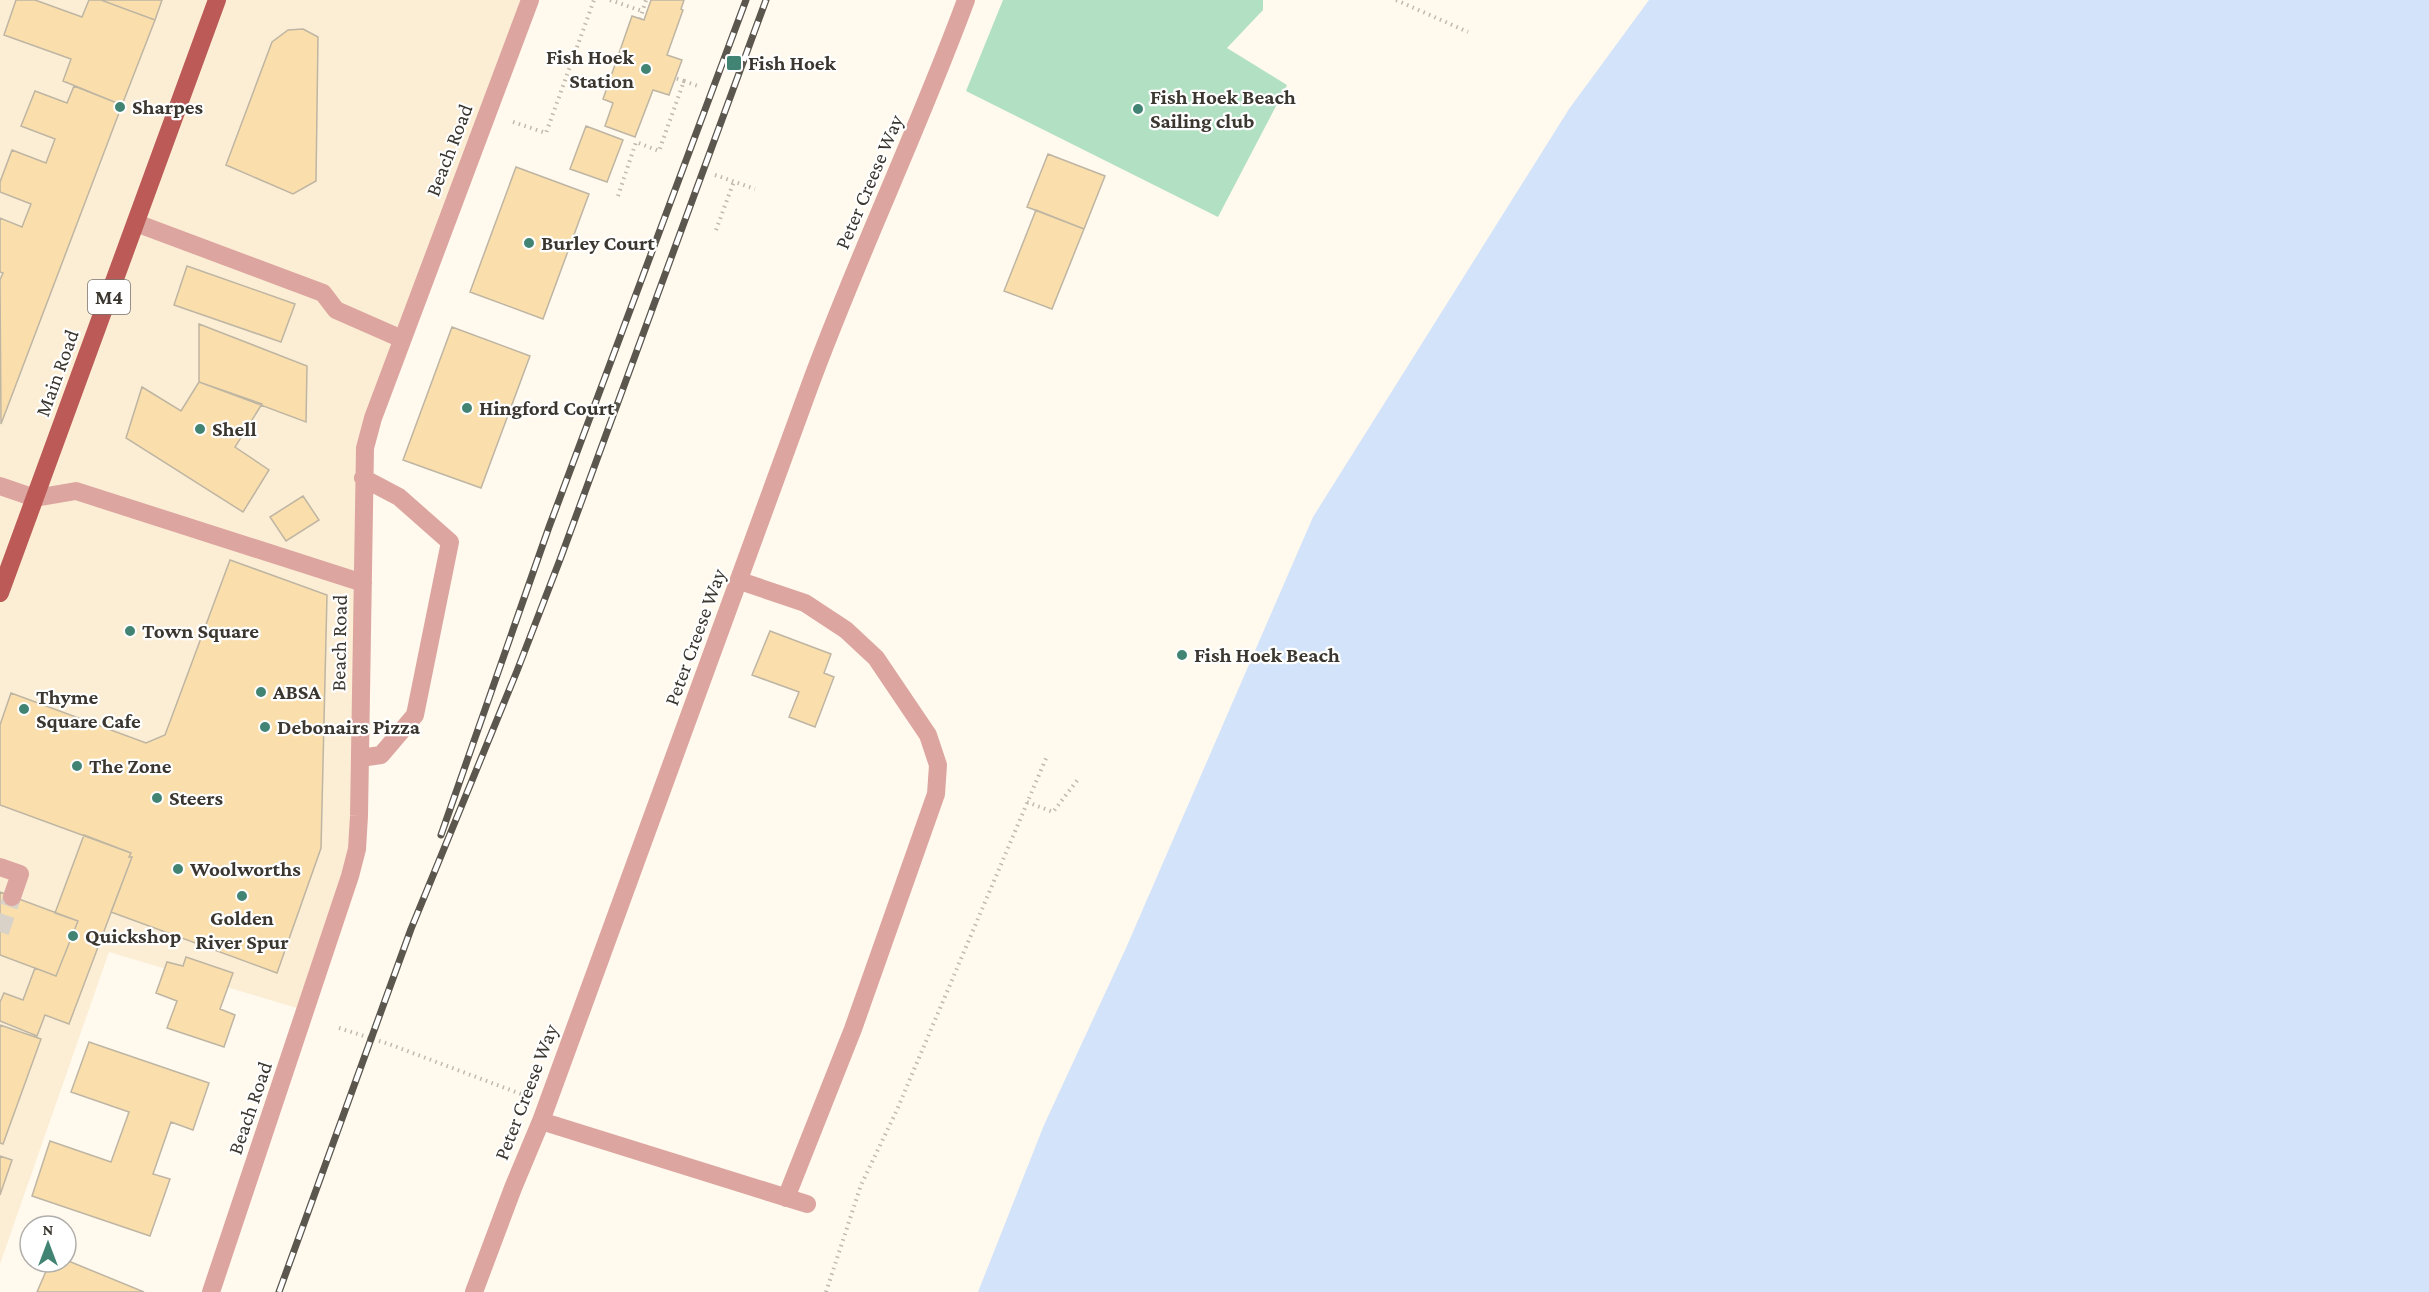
<svg xmlns="http://www.w3.org/2000/svg" width="2429" height="1292" font-family="'Crimson Pro',serif">
<rect width="100%" height="100%" fill="#fff9ee"/>
<path fill="#fceed5" d="M0 0H530L373 418 359 816 307 1011 109 952 0 1264Z"/>
<path fill="#b2e0c3" d="M1003 0H1263V10L1227 48 1287 85 1218 217 966 91Z"/>
<path fill="#d3e3fa" d="M1649 0H2429V1292H978L1044 1125 1126 948 1313 517 1569 109Z"/>
<path fill="#fadfad" stroke="#beb5a3" stroke-width="1.5" d="M16 0H35L82 17 89 0H101L155 20 122 105 63 81 71 59 4 35Z
M101 0H162L155 20Z
M651 0H684L681 9 683 10 667 55 682 60 669 95 653 90 635 137 605 126 613 103 603 99 632 16 644 20Z
M303 29 318 37 316 181 293 194 226 165 272 42 288 30Z
M74 86 122 105 1 424 0 280 3 273 0 272V218L22 227 31 204 0 192V182L12 150 46 163 55 139 21 126 35 91 67 103Z
M586 126 623 140 607 182 570 169Z
M1048 154 1105 176 1084 229 1027 207Z
M516 167 589 194 543 319 470 292Z
M1036 210 1084 229 1052 309 1004 291Z
M187 266 295 304 281 342 174 305Z
M199 324 307 366 306 422 199 382Z
M452 327 530 356 481 488 403 460Z
M199 382 262 404 235 447 269 470 243 512 126 438 142 387 181 411Z
M303 496 319 520 286 541 270 517Z
M230 560 327 595 321 848 277 973 111 912 132 857H129L131 853 0 805V725L11 693 146 743 165 735Z
M770 631 831 654 824 673 834 677 815 727 789 717 799 692 752 675Z
M84 835 131 853 129 857H132L69 1024 45 1015 37 1036 0 1021V1002L4 993 23 1000 35 968 56 976 78 921 55 913Z
M0 892 78 921 56 976 0 955Z
M186 957 233 973 220 1009 235 1015 224 1047 167 1028 177 1001 156 993 167 962 183 966Z
M0 1025 41 1039 3 1144 0 1143Z
M89 1042 209 1083 193 1130 171 1122 153 1174 170 1179 150 1236 32 1196 50 1141 111 1162 129 1112 71 1092Z
M0 1156 12 1160 0 1195Z
M66 1260 144 1292H37L50 1262H66Z"/>
<g fill="none" stroke-linecap="round" stroke-linejoin="round">
<path stroke="#d8d2c8" stroke-width="18" stroke-dasharray="18 9" stroke-linecap="butt" d="M0 932 12 897"/>
<path stroke="#bfbab0" stroke-width="4" stroke-dasharray="1.5 4.5" stroke-linecap="butt" d="M610 0 642 11
M1396 0 1468 32
M640 19 646 0
M684 81 698 86
M513 122 546 133 594 0
M715 175 755 189
M618 196 636 142 659 151 684 81 675 78
M716 230 734 181
M1027 802 1053 812 1079 778
M339 1028 389 1044 521 1094
M826 1292 861 1185 896 1112 1047 756"/>
<path stroke="#dda5a0" stroke-width="18" d="M136 223 323 293 336 310 402 339
M0 486 35 498 76 491 363 583
M740 581 805 603 846 630 876 658 928 735 938 765 936 794 853 1029 786 1198
M360 758 381 755 415 715 450 542 399 497 363 478
M0 867 20 874 12 897
M541 1121 807 1204
M211 1292 350 876 357 849 359 816 365 448 373 418 530 0
M474 1292 513 1188 541 1121C632 876 719 630 810 385 858 255 918 130 966 0"/>
<path stroke="#bb5a56" stroke-width="18" d="M0 593 217 0"/>
<defs>
<path id="rail" d="M441 835 549 527 746 0
M279 1292 411 929 517 671 561 557 766 0"/>
</defs>
<use href="#rail" stroke="#5b574f" stroke-width="7"/>
<use href="#rail" stroke="#fff" stroke-width="4.5" stroke-dasharray="14" stroke-linecap="butt"/>
</g>
<g fill="#428474" stroke="#fff" stroke-width="2">
<rect x="726" y="55" width="16" height="16" rx="3"/>
<circle cx="646" cy="69" r="6"/>
<circle cx="120" cy="107" r="6"/>
<circle cx="1138" cy="109" r="6"/>
<circle cx="529" cy="243" r="6"/>
<circle cx="467" cy="408" r="6"/>
<circle cx="200" cy="429" r="6"/>
<circle cx="130" cy="631" r="6"/>
<circle cx="1182" cy="655" r="6"/>
<circle cx="261" cy="692" r="6"/>
<circle cx="24" cy="709" r="6"/>
<circle cx="265" cy="727" r="6"/>
<circle cx="77" cy="766" r="6"/>
<circle cx="157" cy="798" r="6"/>
<circle cx="178" cy="869" r="6"/>
<circle cx="242" cy="896" r="6"/>
<circle cx="73" cy="936" r="6"/>
</g>
<g text-anchor="middle" stroke-width="4.5" stroke-linejoin="round" paint-order="stroke">
<rect fill="#fff" stroke="#76736e" stroke-width="1.5" x="88" y="280" width="42" height="34" rx="4.5"/>
<g font-size="20" font-weight="bold" fill="#3b3730">
<text x="109" y="304">M4</text>
</g>
<g font-size="21" font-weight="bold" fill="#3b3730" stroke="#fff" text-anchor="start">
<text x="634" y="64" text-anchor="end">Fish Hoek<tspan x="634" dy="24">Station</tspan></text>
<text x="748" y="70">Fish Hoek</text>
<text x="1150" y="104">Fish Hoek Beach<tspan x="1150" dy="24">Sailing club</tspan></text>
<text x="132" y="114">Sharpes</text>
<text x="541" y="250">Burley Court</text>
<text x="479" y="415">Hingford Court</text>
<text x="212" y="436">Shell</text>
<text x="142" y="638">Town Square</text>
<text x="1194" y="662">Fish Hoek Beach</text>
<text x="273" y="699">ABSA</text>
<text x="36" y="704">Thyme<tspan x="36" dy="24">Square Cafe</tspan></text>
<text x="277" y="734">Debonairs Pizza</text>
<text x="89" y="773">The Zone</text>
<text x="169" y="805">Steers</text>
<text x="190" y="876">Woolworths</text>
<text x="242" y="925" text-anchor="middle">Golden<tspan x="242" dy="24">River Spur</tspan></text>
<text x="85" y="943">Quickshop</text>
</g>
<g font-size="21" fill="#3b3730" stroke="#fff">
<text transform="translate(449 150) rotate(-69)" y="7">Beach Road</text>
<text transform="translate(869 182) rotate(-67)" y="7">Peter Creese Way</text>
<text transform="translate(57 373) rotate(-70)" y="7">Main Road</text>
<text transform="translate(695 637) rotate(-70)" y="7">Peter Creese Way</text>
<text transform="translate(339 643) rotate(-89)" y="7">Beach Road</text>
<text transform="translate(526 1092) rotate(-69)" y="7">Peter Creese Way</text>
<text transform="translate(250 1108) rotate(-71)" y="7">Beach Road</text>
</g>
</g>
<g transform="translate(48 1244)"><circle r="28" fill="#ffffff" stroke="#b1afac" stroke-width="1.5"/>
<path d="M0-4.5L10 22L0 15L-10 22Z" fill="#428474"/>
<text y="-9" font-size="16" font-weight="bold" text-anchor="middle" fill="#3b3730">N</text>
</g>
</svg>
